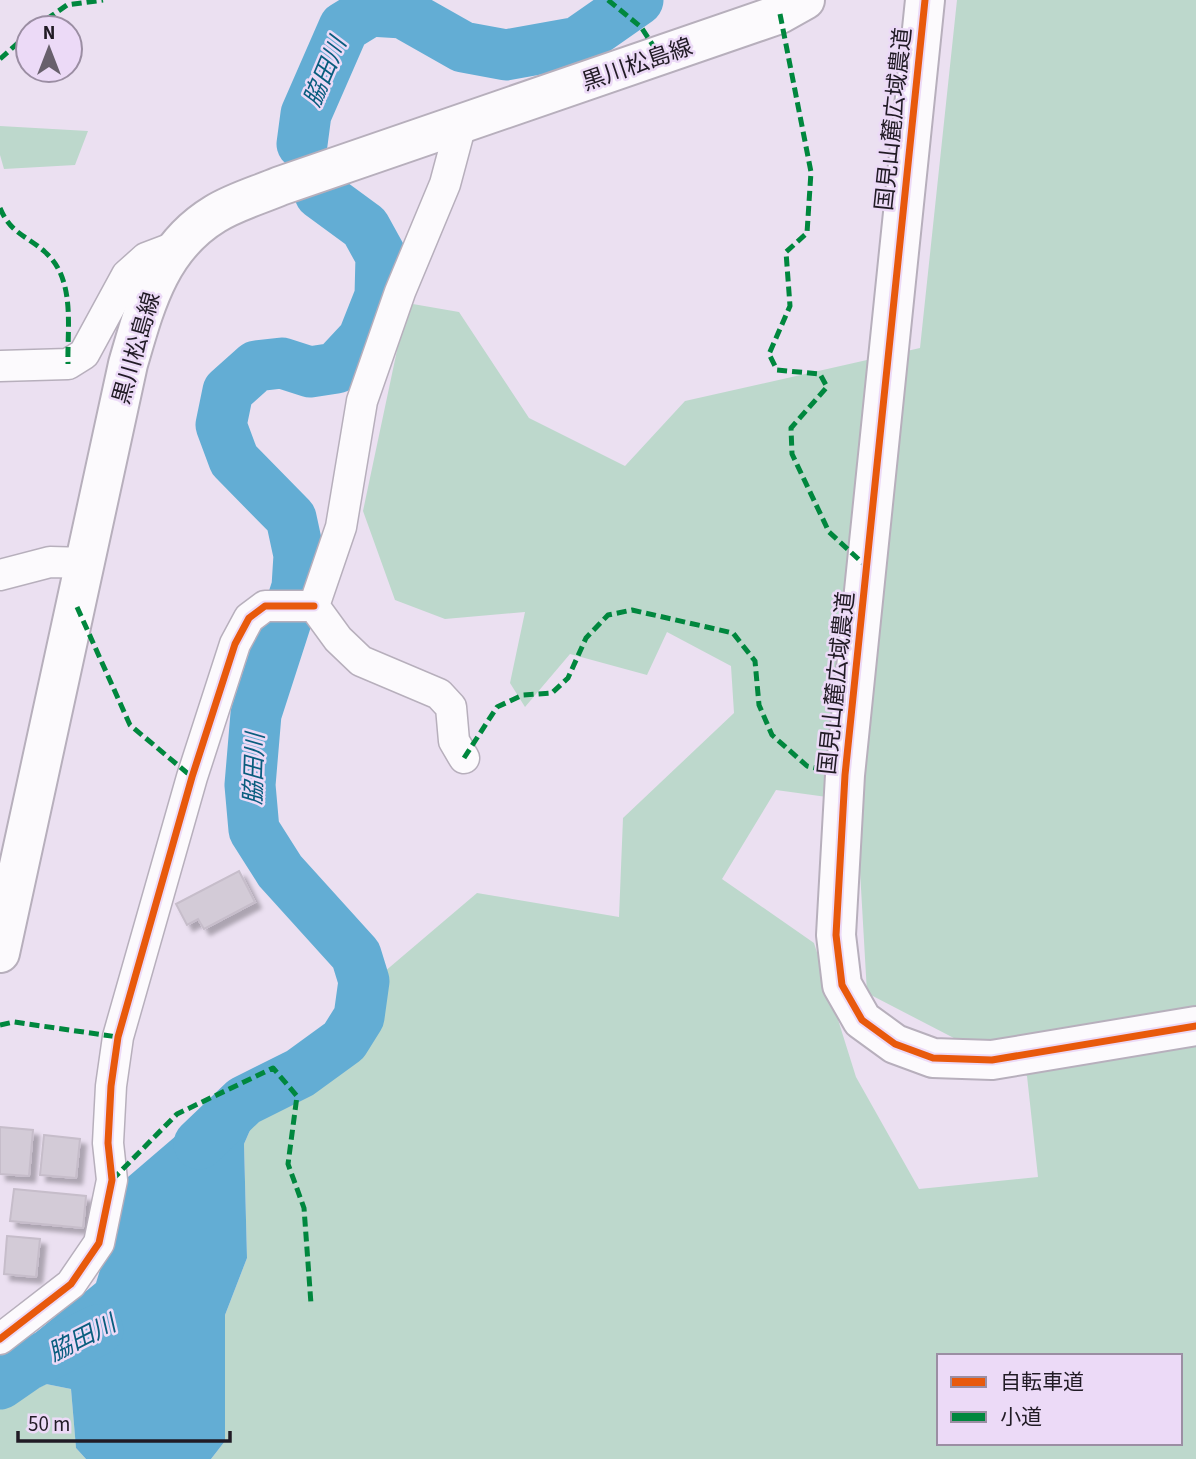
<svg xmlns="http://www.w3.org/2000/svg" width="1196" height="1459" font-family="'Source Sans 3','Noto Sans JP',sans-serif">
<defs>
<filter id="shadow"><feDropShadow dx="6" dy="6" stdDeviation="2" flood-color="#0004"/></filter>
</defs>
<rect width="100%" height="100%" fill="#ebe0f1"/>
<path fill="#bdd8cc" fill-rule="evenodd" d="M957 0H1196V1459H211L225 1441V1315L247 1258 244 1144 261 1105 355 1044 377 978 477 893 619 917 623 818 734 713 731 666 667 632 647 675 570 654 525 707 510 683 525 612 445 619 395 600 363 511 407 303 459 312 529 418 625 466 685 401 920 348ZM776 790 856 801 867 993 1027 1076 1038 1177 919 1189 856 1077 814 943 722 879ZM939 1356H1180V1443H939Z
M0 126 88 131 75 165 4 169 0 155Z
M46 1384 71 1389 76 1448 86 1459H0V1408Z"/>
<path fill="#63add4" d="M246 1094 261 1105 244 1144 247 1258 225 1315V1441L211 1459H86L76 1448 71 1389 46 1384 28 1339 96 1283 128 1177 191 1123Z"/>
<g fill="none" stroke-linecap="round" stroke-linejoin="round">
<path stroke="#63add4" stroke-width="51" d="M302 144 306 114 344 27 370 11 403 13 463 47 506 55 578 42 638 0
M199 1144 244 1101 300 1073 344 1041 359 1017 364 981 356 955 280 871 254 830 250 785 256 714 297 587 299 555 291 518 234 460 221 425 228 391 256 366 282 363 310 372 336 368 363 339 380 296 381 256 365 227 320 194
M0 1384 26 1366 98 1330"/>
</g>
<path fill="#d3cbd7" stroke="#c6bdca" stroke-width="2" filter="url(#shadow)" d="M239 871 255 902 204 929 198 919 187 925 176 904Z
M0 1127 33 1130 29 1176 0 1174Z
M44 1135 80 1139 76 1178 40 1175Z
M14 1189 86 1196 83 1228 10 1221Z
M7 1236 40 1239 36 1277 4 1274Z"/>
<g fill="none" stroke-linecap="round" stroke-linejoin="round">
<defs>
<path id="street" d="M0 366 68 364 84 354 127 275 146 258 175 247
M0 575 50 562 86 563
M314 606 341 527 362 401 400 292 445 184 461 124
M314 606 338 639 361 661 439 694 451 707 454 741 464 758
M0 1339 71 1284 99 1243 112 1180 108 1143 111 1086 118 1037 192 777 235 644 249 618 265 606H314"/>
<path id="secondary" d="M925 0 845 775 836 935 842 985 862 1020 895 1044 933 1058 992 1060 1196 1026
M0 953 128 364C145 306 159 248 215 214 234 202 259 195 280 186L780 14 805 0"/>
</defs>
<use href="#street" stroke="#b7afbc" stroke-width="33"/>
<use href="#secondary" stroke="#b7afbc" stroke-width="42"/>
<use href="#street" stroke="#fcfafd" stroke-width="30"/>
<use href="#secondary" stroke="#fcfafd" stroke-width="38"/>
<path stroke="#00873e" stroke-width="5" stroke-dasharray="10 5" stroke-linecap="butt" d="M608 0 641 27 660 56
M780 14 811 172 807 233 786 252 790 306 769 354 777 370 820 374 827 387 791 428 792 454 829 532 867 567
M34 28 67 5 103 0
M0 59 28 34
M0 208C11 234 26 235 45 252 76 279 67 328 68 364
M77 607 130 725 192 777
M464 758 497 707 523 695 552 693 568 678 586 638 608 615 632 610 733 633 755 661 759 705 772 735 807 766 845 775
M0 1025 14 1022 118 1037
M112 1180 177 1114 273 1068 297 1096 288 1164 304 1208 311 1304"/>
<defs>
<path id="cycleway" d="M925 0 845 775 836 935 842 985 862 1020 895 1044 933 1058 992 1060 1196 1026
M0 1339 71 1284 99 1243 112 1180 108 1143 111 1086 118 1037 192 777 235 644 249 618 265 606H314"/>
</defs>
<use href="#cycleway" stroke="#ecdaf7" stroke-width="11"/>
<use href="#cycleway" stroke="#e8590c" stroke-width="7"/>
</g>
<g text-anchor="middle" stroke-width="5" stroke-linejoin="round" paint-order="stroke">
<g font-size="23" fill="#211b25" stroke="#ecdaf7">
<text transform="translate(637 64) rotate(-19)" y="8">黒川松島線</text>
<text transform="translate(893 119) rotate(-84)" y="8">国見山麓広域農道</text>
<text transform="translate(136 348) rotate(-74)" y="8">黒川松島線</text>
<text transform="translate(836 683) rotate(-84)" y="8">国見山麓広域農道</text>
</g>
<g font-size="24" font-style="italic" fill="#095d7e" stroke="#ecdaf7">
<text transform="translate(325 72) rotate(-67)" y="8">脇田川</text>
<text transform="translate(254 769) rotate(-88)" y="8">脇田川</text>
<text transform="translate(82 1338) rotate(-27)" y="8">脇田川</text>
</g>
</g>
<rect x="937" y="1354" width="245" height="91" fill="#ecdaf7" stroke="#9b8ea3" stroke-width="2"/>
<rect x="951" y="1377" width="35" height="10" fill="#e8590c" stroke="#9b8ea3" stroke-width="2"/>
<text x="1000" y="1389" font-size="21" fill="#211b25">自転車道</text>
<rect x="951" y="1412" width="35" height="10" fill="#00873e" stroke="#9b8ea3" stroke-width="2"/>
<text x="1000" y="1424" font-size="21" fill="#211b25">小道</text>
<g transform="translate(49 49)"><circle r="33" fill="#ecdaf7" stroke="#9b8ea3" stroke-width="2"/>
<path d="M0-5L12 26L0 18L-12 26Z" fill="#68606c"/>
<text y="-10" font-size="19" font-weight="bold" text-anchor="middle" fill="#211b25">N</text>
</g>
<path d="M18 1431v10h212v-10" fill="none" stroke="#211b25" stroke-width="3.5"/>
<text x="28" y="1431" font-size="21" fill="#211b25" stroke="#ecdaf7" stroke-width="5" paint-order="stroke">50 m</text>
</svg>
